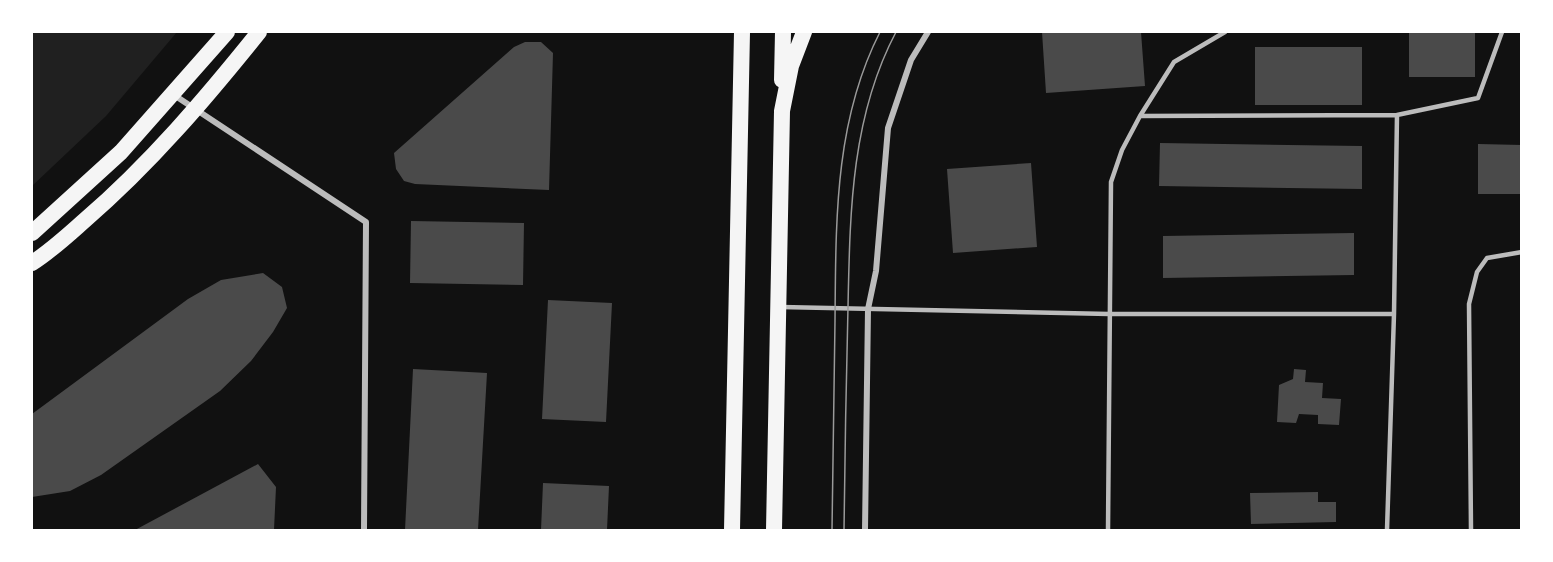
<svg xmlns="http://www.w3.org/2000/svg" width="1553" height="562" font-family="Ubuntu,sans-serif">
<rect width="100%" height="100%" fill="#111"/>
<path fill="#202020" d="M32 32H177L106 116 32 186Z"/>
<path fill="#4a4a4a" d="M1042 32H1141L1145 86 1046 93Z
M1409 32H1475V77H1409Z
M525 42H541L553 53 549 190 415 184 404 181 396 169 394 153 514 47Z
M1255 47H1362V105H1255Z
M1160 143 1362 146V189L1159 186Z
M1478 144 1522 145V194H1478Z
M1031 163 1037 247 953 253 947 169Z
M411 221 524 223 523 285 410 283Z
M1354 233V275L1163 278V236Z
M263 273 282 287 287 308 273 332 251 361 220 391 101 475 70 491 32 497V414L188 299 221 280Z
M548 300 612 303 606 422 542 419Z
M413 369 487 373 478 530H405Z
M1294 369 1306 370 1305 382 1323 383 1322 398 1341 399 1339 425 1318 424V415L1299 414 1296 423 1277 422 1279 385 1293 379Z
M258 464 276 487 274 530H135Z
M543 483 609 486 607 530H541Z
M1318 492V502H1336V522L1251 524 1250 493Z"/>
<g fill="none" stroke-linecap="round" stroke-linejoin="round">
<path stroke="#bcbcbc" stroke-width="4.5" d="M1397 115 1478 98 1502 32
M1140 116 1174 62 1225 32
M781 307 1109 314H1394L1387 530
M1108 530 1111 182 1122 150 1140 116 1397 115 1394 314
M1471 530 1469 304 1477 272 1487 258 1522 252"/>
<path stroke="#bcbcbc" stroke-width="6" d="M174 95 366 222 364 530
M865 530 868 309 876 271 888 128 911 60 928 32"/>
<path stroke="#f5f5f5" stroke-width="16" d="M782 80 783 32
M32 233 121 152 227 32
M32 263C51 251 68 235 85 220 150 164 206 98 259 32
M732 530 742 32
M774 530 782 111 791 66 804 32"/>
<path stroke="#9a9a9a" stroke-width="1.5" d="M832 530C833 461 834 391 835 321 836 222 834 122 880 32
M844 530C845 456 846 381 848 307 850 212 851 117 896 32"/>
</g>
<rect width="1553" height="562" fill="none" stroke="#ffffff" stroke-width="66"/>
</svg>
